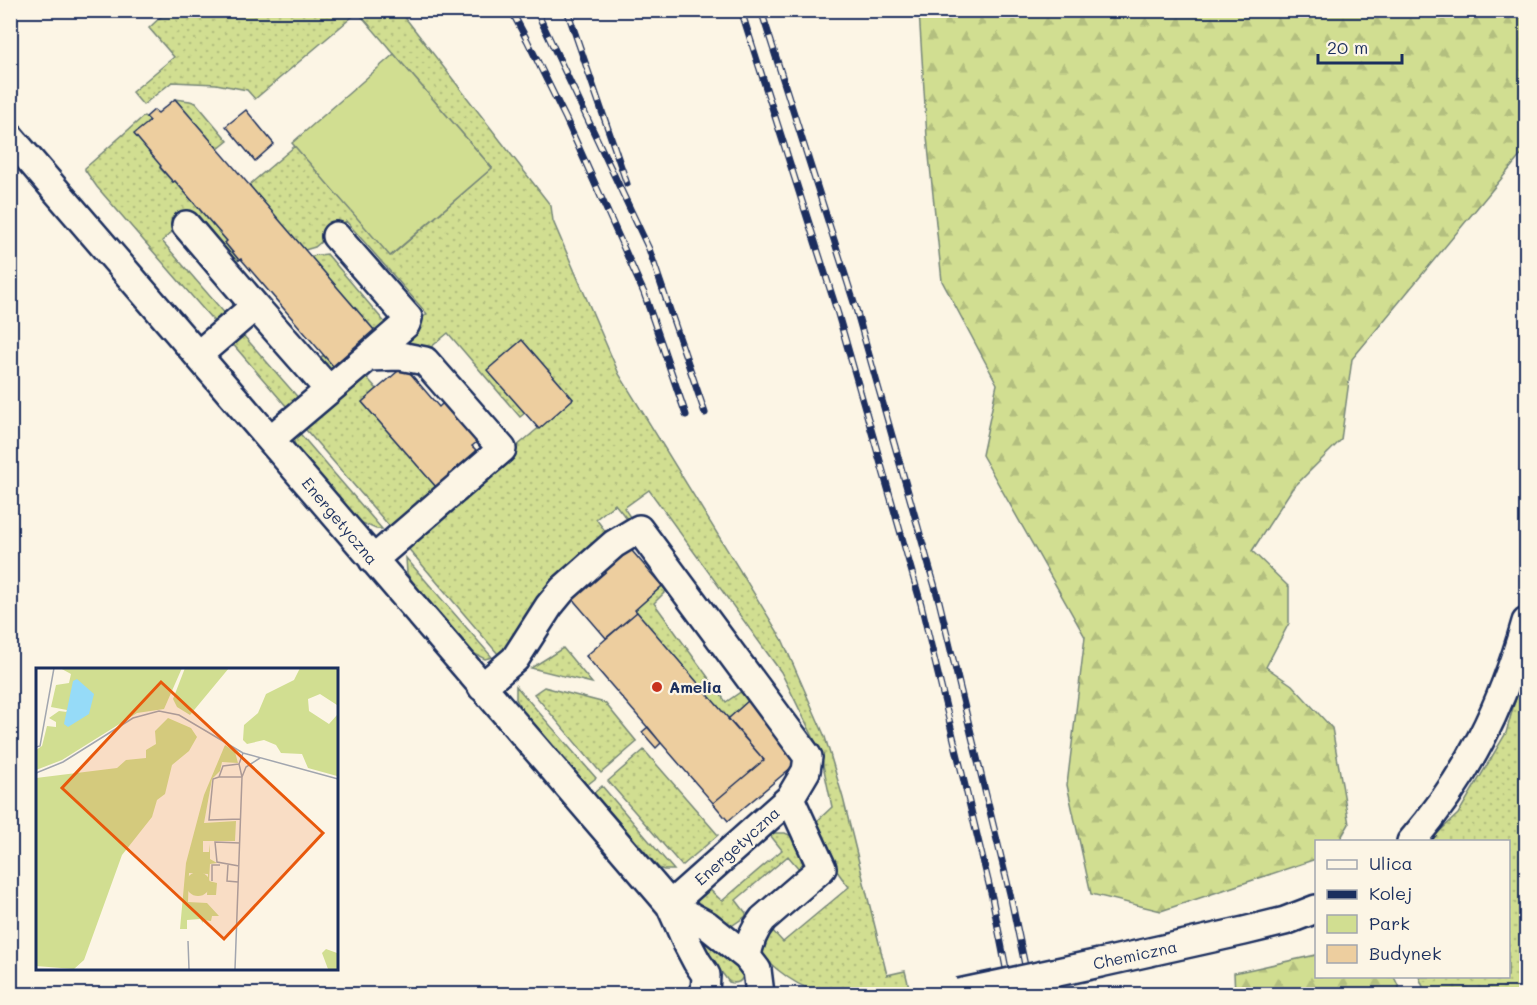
<svg xmlns="http://www.w3.org/2000/svg" width="1537" height="1005" font-family="Mali,sans-serif">
<defs>
<pattern id="grass-dots" width="8" height="8" patternUnits="userSpaceOnUse" patternTransform="scale(1.5)"><rect width="8" height="8" fill="#d1de91"/><path d="M2 2h.1M6 6h.1" fill="none" stroke="#b3bf7f" stroke-width="1.8" stroke-linecap="round"/></pattern>
<pattern id="forest-firs" width="22" height="20" patternUnits="userSpaceOnUse" patternTransform="scale(1.5)"><rect width="22" height="20" fill="#d1de91"/><path d="M5 1l3.5 6h-7zM16 11l3.5 6h-7z" fill="#b3bf7f"/></pattern>
</defs>
<rect width="100%" height="100%" fill="#fcf5e5"/>
<filter id="ink" filterUnits="userSpaceOnUse"><feTurbulence type="fractalNoise" baseFrequency=".0167" numOctaves="2"/><feDisplacementMap in="SourceGraphic" scale="12" xChannelSelector="R" yChannelSelector="G"/><feConvolveMatrix kernelMatrix="1 2 1 2 8 2 1 2 1" color-interpolation-filters="sRGB"/></filter>
<g filter="url(#ink)">
<path fill="url(#grass-dots)" stroke="#768678" stroke-width="1.5" d="M170 11H400L551 206 553 221 619 374 782 639 825 737 843 798 887 975 905 971 909 987C900 990 891 993 882 994 869 996 830 996 818 992 803 988 789 979 778 970 756 952 758 952 771 929L783 942 849 887C834 869 820 846 815 823L832 807 820 751 781 672 649 490 624 508 634 523 631 524 615 504 596 519 609 536 548 588 503 650 498 654 407 547 504 457 573 399 522 340 488 370 525 413 520 417 448 333 430 348 393 344 427 314 346 221 315 247 305 250 249 185 295 146 391 256 492 168 358 12 255 99 247 90 216 84 172 82 143 105 132 92 174 57 149 28 165 13Z
M175 99 190 101 196 103 228 141 218 149Z
M144 116 150 121 161 166 160 168 173 182 175 181 227 241 225 243 239 260 236 263 193 213 162 241 228 317 217 325 97 187 85 170V168L92 162Z
M327 254 387 325 334 377 322 367 323 362 320 358 323 355 333 366 374 330 310 256Z
M242 335 244 336 302 402 293 414 231 342 239 336Z
M361 371 377 389 362 402 437 488 391 528 300 423Z
M296 429 382 529H376L360 522 296 447 294 442Z
M406 558 492 657 485 659 473 653 411 580 407 573Z
M666 583 668 589 654 603 726 702 742 691 745 690 749 695 748 701 728 719 635 610Z
M563 648 592 683 531 668Z
M1526 661V994H1426L1419 977 1508 976V842L1429 841 1458 814 1506 733Z
M516 686 596 778 587 785 522 710 516 699Z
M544 687 605 703 637 742 601 773 534 694Z
M644 750 718 835 682 866 608 781Z
M602 786 674 870H664L659 868 594 793Z
M774 833H785L794 837 804 859 800 870 788 856 736 900 746 913V916L730 927 724 926 695 900 708 888 722 901 782 850 770 835Z
M695 932 733 961 743 976C741 983 736 984 729 982L703 948Z"/>
<path fill="url(#forest-firs)" stroke="#768678" stroke-width="1.5" d="M919 11H1526V149L1352 359 1341 440 1292 489 1252 551 1289 587V623L1266 667 1292 685 1332 728 1349 824 1339 841 1316 842V859L1161 911 1091 894 1067 785 1085 637 982 455 997 384 942 281 927 137Z
M1316 955V976L1394 977 1402 994H1235L1234 973Z"/>
<path fill="#d1de91" stroke="#768678" stroke-width="1.5" d="M394 54 492 168 390 256 292 143Z"/>
<path fill="#edce9f" stroke="#1b2f5e" stroke-width="1.5" d="M175 99 374 330 333 366 241 259 239 260 225 243 227 241 175 181 173 182 160 167 161 166 134 134 150 121 146 117 154 110 158 113Z
M246 110 274 144 255 161 226 126Z
M522 340 573 399 539 429 487 370Z
M404 366 439 407 443 403 477 442 472 446 478 452 437 488 362 402Z
M627 545 662 586 635 610 637 612 606 638 569 595Z
M637 612 764 760 713 803 586 656Z
M748 701 799 761 728 821 713 803 764 760 728 719Z
M648 727 661 743 656 748 642 732Z"/>
<g fill="none" stroke-linecap="round" stroke-linejoin="round">
<defs>
<path id="minor" d="M10 137C231 392 450 649 670 905L687 943 697 962 706 975 705 994
M186 225 255 306
M336 236 408 318 406 324 368 357
M198 355 255 306 329 390
M271 439 368 357 400 356 425 361 502 449 373 560
M482 687 515 659 549 606 563 589 614 544 639 529 808 757 806 771 790 798
M1411 842C1469 774 1502 707 1526 622
M670 905 790 798 822 868 763 919C754 930 749 942 747 957
M670 905 707 925 747 957 757 970 760 994
M1100 963 1244 931 1285 921 1316 909"/>
</defs>
<use href="#minor" stroke="#1b2f5e" stroke-width="32"/>
<use href="#minor" stroke="#fcf5e5" stroke-width="27"/>
<defs>
<path id="rail" d="M511 10 527 40 566 119 644 293 686 415
M536 10 649 249 705 413
M567 10 627 184
M741 10 838 314 921 604 992 897 1011 994
M761 10 856 309 939 601 1010 894 1031 994"/>
</defs>
<use href="#rail" stroke="#1b2f5e" stroke-width="7"/>
<use href="#rail" stroke="#fcf5e5" stroke-width="4.5" stroke-dasharray="14" stroke-linecap="butt"/>
<defs>
<path id="minor-bridge" d="M959 993 1100 963"/>
</defs>
<use href="#minor-bridge" stroke="#1b2f5e" stroke-width="32" stroke-linecap="butt"/>
<use href="#minor-bridge" stroke="#fcf5e5" stroke-width="27"/>
</g>
</g>
<circle fill="#c8321e" stroke="#fcf5e5" stroke-width="2" cx="657" cy="687" r="6"/>
<g text-anchor="middle" stroke-width="4.5" stroke-linejoin="round" paint-order="stroke">
<g font-size="16" fill="#1b2f5e" stroke="#fcf5e5">
<text transform="translate(340 521) rotate(50)" y="6">Energetyczna</text>
<text transform="translate(737 846) rotate(-42)" y="6">Energetyczna</text>
<text transform="translate(1135 955) rotate(-12)" y="6">Chemiczna</text>
</g>
<g font-size="16" font-weight="bold" fill="#1b2f5e" stroke="#fcf5e5" text-anchor="start">
<text x="669" y="693">Amelia</text>
</g>
</g>
<g transform="translate(36 668)">
<rect width="302" height="302" fill="#fcf5e5"/>
<path d="M24 0H146L128 41 101 45 26 92 0 102V82L6 78 11 58 20 59V54L13 50 23 43 31 44 28 56 37 13 31 42 15 39 20 17 33 15 35 6ZM189 77 199 84 202 95 186 94 184 103 176 111 168 155 200 153 199 173H167V184H173L174 176V191L181 195 174 196 173 213 181 215 180 227H171L172 206 153 205 152 234 171 235 183 248H176L175 253 167 252V255L164 251 151 252V261H144L150 195 168 127Z" fill="#d1de91"/>
<path d="M149 0H193L154 47 141 39 137 31ZM264 0H301V37L284 26 272 31 273 43 293 56 301 47V108L272 100 266 86 245 85 240 77 228 72 211 76 207 72 208 57 222 45 230 26 258 12ZM132 50 155 60 161 69 153 83 136 97 129 126 121 132 116 149 86 187 48 292 38 301 0 298V110L81 100 90 92 110 90V82L120 76 119 63ZM290 281 301 285V301H292L286 285Z" fill="#d1de91"/>
<path d="M150 216a12 12 0 1 1 24 0a12 12 0 1 1-24 0Z" fill="#d1de91"/>
<path d="M41 11 58 26 53 46 32 59 28 56 37 13Z" fill="#96dbf8"/>
<path fill="none" stroke="#a2a6af" stroke-width="1.5" d="M0 79 4 78 18 0M203 96 187 98 183 109H206M0 105 27 94 97 50 123 43 143 47 207 85 302 111M183 109 177 111 173 152 205 151M206 109 203 96 207 85M192 197 191 213 202 214M203 198 181 194 179 174 204 175M176 213V197H184M152 273 153 301M199 301 206 109 210 99 224 90"/>
<path fill="#e8590c" fill-opacity="0.15" stroke="#e8590c" stroke-width="3" d="M125 14 287 165 188 271 26 120Z"/>
<rect width="302" height="302" fill="none" stroke="#1b2f5e" stroke-width="3"/>
</g>
<rect width="1537" height="1005" fill="none" stroke="#fcf5e5" stroke-width="36"/>
<rect x="18" y="18" width="1501" height="969" fill="none" stroke="#1b2f5e" stroke-width="2" filter="url(#ink)"/>
<rect x="1315" y="840" width="195" height="138" fill="#fcf5e5" stroke="#a2a6af" stroke-width="1.5"/>
<rect x="1327" y="860" width="30" height="9" fill="#fcf5e5" stroke="#a2a6af" stroke-width="1.5"/>
<text x="1369" y="870" font-size="18" fill="#1b2f5e">Ulica</text>
<rect x="1327" y="890" width="30" height="9" fill="#1b2f5e" stroke="#a2a6af" stroke-width="1.5"/>
<text x="1369" y="900" font-size="18" fill="#1b2f5e">Kolej</text>
<rect x="1327" y="915" width="30" height="18" fill="#d1de91" stroke="#a2a6af" stroke-width="1.5"/>
<text x="1369" y="930" font-size="18" fill="#1b2f5e">Park</text>
<rect x="1327" y="945" width="30" height="18" fill="#edce9f" stroke="#a2a6af" stroke-width="1.5"/>
<text x="1369" y="960" font-size="18" fill="#1b2f5e">Budynek</text>
<path d="M1318 54v9h84v-9" fill="none" stroke="#1b2f5e" stroke-width="3"/>
<text x="1327" y="54" font-size="18" fill="#1b2f5e" stroke="#fcf5e5" stroke-width="4.5" paint-order="stroke">20 m</text>
</svg>
